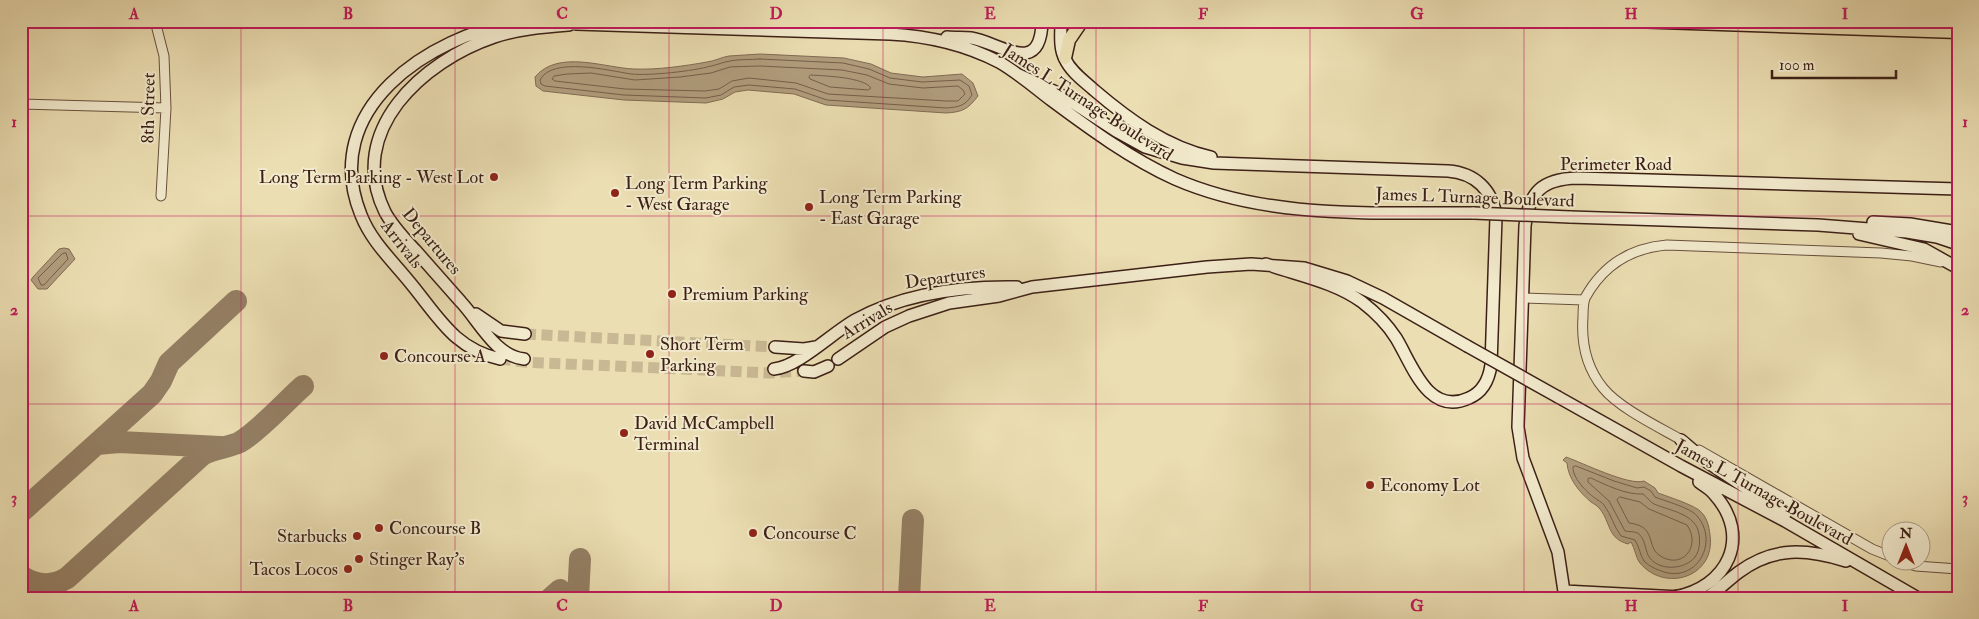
<svg xmlns="http://www.w3.org/2000/svg" width="1979" height="619" font-family="'IM FELL Double Pica',serif">
<rect width="100%" height="100%" fill="#ebdeb2"/>
<filter id="stains"><feTurbulence type="fractalNoise" baseFrequency=".004" numOctaves="4"/><feColorMatrix values="0 0 0 0 .2 0 0 0 0 .09 0 0 0 0 .02 0 0 0 .5 -.17"/></filter>
<radialGradient id="worn" r=".72"><stop offset=".6" stop-color="#630" stop-opacity="0"/><stop offset="1" stop-color="#630" stop-opacity=".3"/></radialGradient>
<path fill="#b09d7d" stroke="#826b54" d="M760 54 844 58 871 64 891 73 923 77 962 74 973 83 978 96C968 109 963 112 946 113L826 105 794 94 748 90 735 92 723 99 706 103 624 100 543 91 536 86 535 77C558 49 605 68 634 69 658 70 684 66 707 62 715 61 722 57 729 56 739 55 750 55 760 54Z
M64 248 69 249 75 259 47 289H38L31 280 33 277 59 249Z
M1566 457C1583 463 1629 486 1644 481L1655 488 1658 493C1666 496 1694 505 1700 511 1707 517 1709 526 1710 535 1716 577 1665 593 1640 563 1636 558 1635 549 1631 542L1628 544C1607 538 1611 523 1600 509 1598 506 1594 504 1591 502 1579 492 1568 478 1567 463L1563 460Z"/>
<g fill="none" stroke-linecap="round" stroke-linejoin="round">
<path stroke="#765e4a" stroke-width="1" d="M760 59 843 63 869 69 890 78 922 82 960 80 969 86 972 95C965 106 959 107 946 108L827 100 795 89 749 85 734 87 721 95 706 98 624 95 545 86 541 84 540 80C552 56 611 71 631 74 649 76 694 71 711 66 717 65 723 62 730 61 739 59 750 60 760 59Z
M760 66 842 70 867 75 889 84 923 88 958 86 963 90 965 94 958 101H946L828 94 796 83 749 78 732 81 719 89 705 91 625 89 555 81 552 79 554 76 567 74 591 73 635 80 680 77 711 73 730 67Z
M811 75C825 76 863 77 871 88L868 90 830 87 810 79 809 77Z
M66 253 68 259 44 285H41L38 278 62 254Z
M1576 466 1614 481 1637 488 1644 487 1651 491 1655 497C1665 501 1691 508 1697 516 1719 541 1698 582 1664 572 1656 569 1650 567 1644 561 1640 555 1639 546 1635 540L1621 536C1614 527 1611 514 1604 505 1602 502 1597 500 1595 498 1586 492 1572 477 1573 467Z
M1591 478C1606 485 1626 495 1643 494 1647 497 1649 501 1654 504 1671 511 1696 514 1699 534 1700 542 1700 550 1695 557 1685 570 1657 572 1648 555 1645 548 1645 540 1639 534 1635 531 1629 532 1625 531L1609 501 1588 482V479Z
M1620 497 1640 502 1649 509 1687 525C1702 547 1681 571 1659 555 1646 546 1657 526 1629 523L1617 500Z"/>
<path stroke="#947f64" stroke-width="22" d="M97 444 119 442 220 447
M21 512 152 394 161 381 169 363 236 301
M21 576C36 586 52 587 67 578L202 455C214 448 228 448 240 442 259 431 285 402 303 386
M551 598 560 590
M578 598 580 559
M909 598 913 520"/>
<path stroke="#c8b893" stroke-width="11" stroke-dasharray="11 5.5" stroke-linecap="butt" d="M525 334 775 347
M500 359 524 362 768 373 804 371"/>
<defs>
<path id="street" d="M155 21 164 56 166 108 161 196
M21 104 166 108
M1522 298 1584 300
M1685 442C1661 428 1620 409 1603 388 1586 367 1581 344 1583 317 1583 311 1583 304 1585 298 1603 265 1631 248 1667 245L1881 253 1912 256 1941 262
M1699 450 1872 549 1892 557
M1902 562 1916 566 1958 569"/>
<path id="secondary" d="M561 21 576 24 890 34C928 36 964 44 999 62 1018 73 1034 87 1051 100 1090 129 1131 159 1175 179 1269 220 1375 212 1474 213
M1061 21C1061 34 1059 48 1065 59 1071 72 1084 81 1094 90 1128 119 1166 147 1211 157
M947 37C955 38 964 37 971 38 999 42 1041 79 1042 21
M1019 75 1058 93 1116 131 1145 147 1182 158 1214 163 1448 171C1475 173 1493 190 1496 217L1491 365C1489 379 1483 392 1469 398 1428 417 1412 364 1396 338 1387 324 1375 312 1362 302 1335 282 1297 275 1266 264
M1570 217 1818 225 1907 232 1937 237 1958 244
M1873 222 1910 224 1958 232
M1859 234 1924 249 1956 267
M476 314 501 331 525 334
M775 347 804 349 816 347
M500 359C455 349 439 318 412 285 394 262 372 243 361 215 318 109 429 36 520 21
M524 359C495 356 479 321 461 302 446 285 431 268 416 251 405 239 393 227 385 212 345 131 423 61 494 37 518 29 544 27 569 25
M838 359 885 327 909 316 949 303 999 296 1032 287 1207 267 1251 264 1304 268 1347 281 1383 298 1467 346
M774 369C798 367 832 333 855 320 904 293 962 286 1017 287
M804 371 814 372 828 366
M1558 397 1681 466 1785 521 1918 598
M1681 440 1707 462 1785 514
M1564 591 1680 597
M1674 597C1727 588 1753 537 1714 494 1710 489 1704 486 1699 482
M1565 598 1558 552 1523 458 1518 427 1525 226C1529 192 1542 179 1577 178L1958 189
M1706 598C1718 591 1728 580 1739 572 1774 546 1807 549 1846 561"/>
<path id="primary" d="M1631 21 1958 32
M1065 58 1069 40 1082 21"/>
</defs>
<use href="#street" stroke="#68503d" stroke-width="11"/>
<use href="#secondary" stroke="#3c2016" stroke-width="14"/>
<use href="#primary" stroke="#3c2016" stroke-width="15"/>
<use href="#street" stroke="#f2eacd" stroke-width="9"/>
<use href="#secondary" stroke="#f2eacd" stroke-width="11"/>
<use href="#primary" stroke="#ebdeb2" stroke-width="12"/>
<defs>
<path id="secondary-bridge" d="M1474 213 1570 217
M1467 346 1558 397"/>
</defs>
<use href="#secondary-bridge" stroke="#3c2016" stroke-width="14" stroke-linecap="butt"/>
<use href="#secondary-bridge" stroke="#f2eacd" stroke-width="11"/>
</g>
<path fill="none" stroke="#c2185b" stroke-width="1" stroke-opacity="0.55" d="M241 21V598M455 21V598M669 21V598M883 21V598M1096 21V598M1310 21V598M1524 21V598M1738 21V598M21 216H1958M21 404H1958"/>
<g fill="#8f2418" stroke="#f2eacd" stroke-width="2">
<circle cx="494" cy="177" r="5"/>
<circle cx="615" cy="193" r="5"/>
<circle cx="809" cy="207" r="5"/>
<circle cx="672" cy="294" r="5"/>
<circle cx="650" cy="354" r="5"/>
<circle cx="384" cy="356" r="5"/>
<circle cx="624" cy="433" r="5"/>
<circle cx="1370" cy="485" r="5"/>
<circle cx="379" cy="528" r="5"/>
<circle cx="753" cy="533" r="5"/>
<circle cx="357" cy="536" r="5"/>
<circle cx="359" cy="559" r="5"/>
<circle cx="348" cy="569" r="5"/>
</g>
<g text-anchor="middle" stroke-width="4" stroke-linejoin="round" paint-order="stroke">
<g font-size="18" fill="#3c2016" stroke="#f2eacd">
<text transform="translate(1088 102) rotate(33)" y="6">James L Turnage Boulevard</text>
<text transform="translate(148 108) rotate(-89)" y="6">8th Street</text>
<text x="1616" y="170">Perimeter Road</text>
<text transform="translate(1475 197) rotate(2)" y="6">James L Turnage Boulevard</text>
<text transform="translate(432 241) rotate(50)" y="6">Departures</text>
<text transform="translate(402 244) rotate(52)" y="6">Arrivals</text>
<text transform="translate(945 277) rotate(-8)" y="6">Departures</text>
<text transform="translate(867 320) rotate(-31)" y="6">Arrivals</text>
<text transform="translate(1764 492) rotate(29)" y="6">James L Turnage Boulevard</text>
</g>
<g font-size="18" fill="#3c2016" stroke="#f2eacd" text-anchor="start">
<text x="484" y="183" text-anchor="end">Long Term Parking - West Lot</text>
<text x="625" y="189">Long Term Parking<tspan x="625" dy="21">- West Garage</tspan></text>
<text x="819" y="203">Long Term Parking<tspan x="819" dy="21">- East Garage</tspan></text>
<text x="682" y="300">Premium Parking</text>
<text x="660" y="350">Short Term<tspan x="660" dy="21">Parking</tspan></text>
<text x="394" y="362">Concourse A</text>
<text x="634" y="429">David McCampbell<tspan x="634" dy="21">Terminal</tspan></text>
<text x="1380" y="491">Economy Lot</text>
<text x="389" y="534">Concourse B</text>
<text x="763" y="539">Concourse C</text>
<text x="347" y="542" text-anchor="end">Starbucks</text>
<text x="369" y="565">Stinger Ray's</text>
<text x="338" y="575" text-anchor="end">Tacos Locos</text>
</g>
</g>
<rect width="1979" height="619" fill="none" stroke="#ebdeb2" stroke-width="55"/>
<g transform="translate(1906 546)"><circle r="24" fill="#f2eacd" stroke="#a99984"/>
<path d="M0-4L9 19L0 12L-9 19Z" fill="#8f2418"/>
<text y="-8" font-size="14" font-weight="bold" text-anchor="middle" fill="#3c2016">N</text>
</g>
<path d="M1772 70v8h124v-8" fill="none" stroke="#3c2016" stroke-width="2.5"/>
<text x="1779" y="70" font-size="15" fill="#3c2016" stroke="#f2eacd" stroke-width="4" paint-order="stroke">100 m</text>
<rect x="28" y="28" width="1924" height="564" fill="none" stroke="#c2185b" stroke-width="2"/>
<g font-size="16" text-anchor="middle" font-weight="bold" fill="#c2185b">
<text x="134" y="19">A</text>
<text x="348" y="19">B</text>
<text x="562" y="19">C</text>
<text x="776" y="19">D</text>
<text x="990" y="19">E</text>
<text x="1203" y="19">F</text>
<text x="1417" y="19">G</text>
<text x="1631" y="19">H</text>
<text x="1845" y="19">I</text>
<text x="14" y="127">1</text>
<text x="1965" y="127">1</text>
<text x="14" y="315">2</text>
<text x="1965" y="315">2</text>
<text x="14" y="503">3</text>
<text x="1965" y="503">3</text>
<text x="134" y="611">A</text>
<text x="348" y="611">B</text>
<text x="562" y="611">C</text>
<text x="776" y="611">D</text>
<text x="990" y="611">E</text>
<text x="1203" y="611">F</text>
<text x="1417" y="611">G</text>
<text x="1631" y="611">H</text>
<text x="1845" y="611">I</text>
</g>
<rect width="100%" height="100%" filter="url(#stains)"/>
<rect width="100%" height="100%" fill="url(#worn)"/>
</svg>
